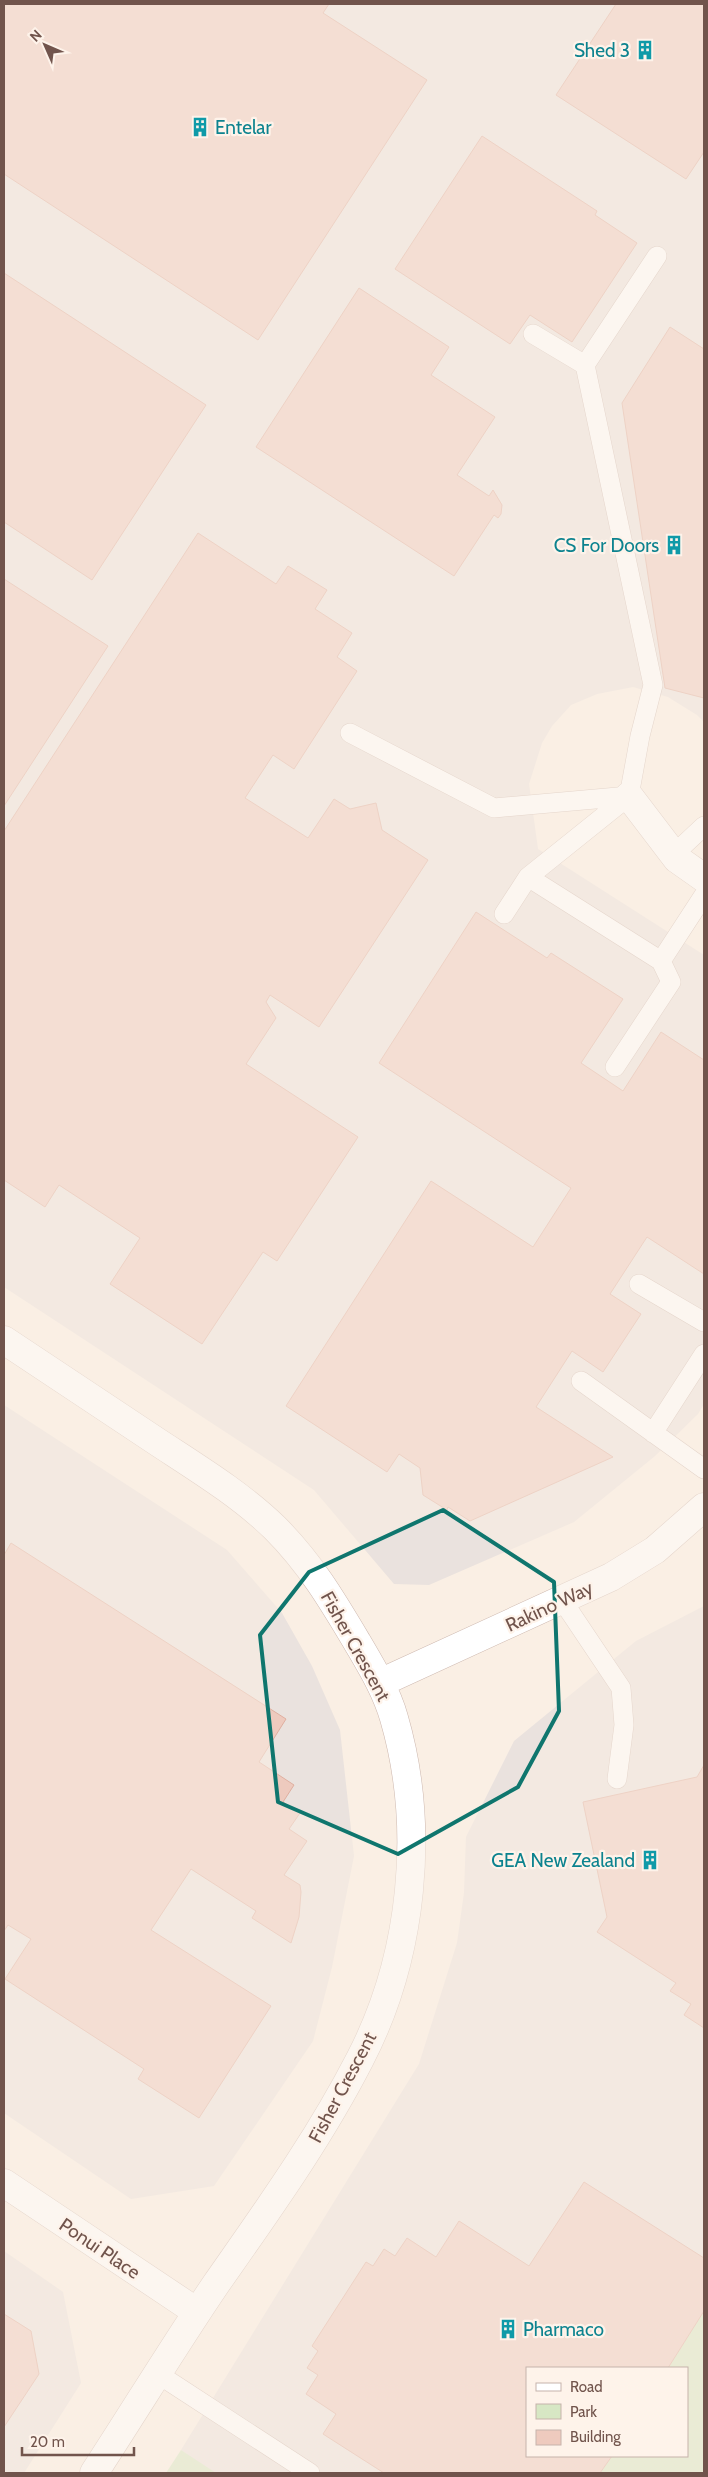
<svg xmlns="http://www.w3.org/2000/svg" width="708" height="2477" font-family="Cabin,sans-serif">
<rect width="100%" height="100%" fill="#faefe4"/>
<path fill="#eae2de" d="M4 4H704V722L697 715 668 697 633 687 597 694 571 705 552 726 542 743 529 784 538 849 704 955V1404L698 1414 655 1456 574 1522 429 1585 394 1584 314 1490 4 1287Z
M4 1405 227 1550 282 1613 312 1666 340 1730 354 1856 332 1967 313 2041 214 2186 131 2199 4 2113Z
M704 1606V2311L668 2368H527V2456H612L600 2473H212L181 2450 419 2064 457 1943 464 1893 466 1837 514 1741 636 1641Z
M4 2251 63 2292 81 2383 24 2473H4Z"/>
<path fill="#d7e7c4" d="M704 2311V2473H600L612 2456H687V2368H668Z
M181 2450 216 2473H166Z"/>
<path fill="#eecabe" stroke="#dfafa0" d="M4 4H329L323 13 427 80 258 340 4 174Z
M616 4H704V152L686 179 556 95Z
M482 136 597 211 595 215 637 243 572 342 530 315 510 344 395 269Z
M4 273 206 405 92 580 4 522Z
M359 288 449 347 431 375 495 417 457 475 489 496 493 490 502 505 501 514 498 518 494 515 454 576 256 447Z
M670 327 704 349V698L665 688 622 403Z
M198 533 276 584 288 566 327 590 315 609 352 633 337 657 357 671 294 769 273 755 245 798 308 838 334 799 350 809 376 803 382 830 428 860 319 1027 270 995 266 1002 276 1018 246 1064 358 1137 277 1261 263 1252 202 1344 110 1284 140 1238 59 1185 45 1207 4 1180V831Z
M4 579 108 646 4 806Z
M476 912 547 958 551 953 623 999 581 1063 623 1091 661 1032 704 1060V1274L647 1237 610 1294 641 1314 603 1372 572 1351 536 1407 613 1457 470 1521 448 1507 447 1510 423 1495 420 1468 399 1454 387 1472 286 1406 431 1181 533 1247 571 1188 379 1063Z
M11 1543 286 1719 259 1762 294 1785 283 1802 300 1813 289 1829 307 1841 284 1875 300 1885 301 1892 299 1917 291 1943 252 1918 256 1911 191 1869 151 1930 271 2006 199 2118 138 2079 144 2069 5 1979 31 1939 8 1925 4 1931V1555Z
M704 1765V2028L684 2015 691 2004 670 1991 676 1983 597 1932 607 1917 583 1802 697 1777Z
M584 2182 704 2258V2311L668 2368H527V2456H612L600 2473H384L323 2434 336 2414 306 2394 318 2375 307 2368 318 2351 312 2346 366 2262 373 2266 384 2249 395 2256 407 2238 436 2257 459 2221 529 2266Z
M4 2314 31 2331 39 2374 4 2427Z"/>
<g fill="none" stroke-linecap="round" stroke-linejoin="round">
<defs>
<path id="service" d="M533 334 585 365
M350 733 494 808 629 796 528 877 504 914
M629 796 640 736 653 685 585 365 657 256
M673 855 704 826
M528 877 661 961
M615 1067 671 982 661 961 704 895
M639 1284 704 1322
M581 1381 704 1469
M653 1433 704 1354
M562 1600 621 1688 624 1725 617 1779
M158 2374 310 2473"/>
<path id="minor" d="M629 796 677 859 704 878
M4 1340C55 1374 105 1407 156 1441 197 1468 240 1494 275 1528 310 1563 332 1600 357 1642 371 1666 386 1690 394 1718 426 1828 413 1957 360 2059 319 2139 267 2211 216 2284 174 2346 135 2410 94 2473
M380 1683 611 1577 655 1550 704 1507
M4 2183 197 2312"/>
</defs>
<use href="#service" stroke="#cdb8af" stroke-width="20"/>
<use href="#minor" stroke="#cdb8af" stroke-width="29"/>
<use href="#service" stroke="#fff" stroke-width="19"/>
<use href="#minor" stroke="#fff" stroke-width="28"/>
</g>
<path d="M0 0H708V2477H0ZM443 1510 554 1582 559 1711 518 1787 398 1854 278 1802 260 1635 309 1572Z" fill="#faefe4" fill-opacity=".55" fill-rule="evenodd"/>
<path fill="none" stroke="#0f766e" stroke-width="4" stroke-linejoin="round" d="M443 1510 554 1582 559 1711 518 1787 398 1854 278 1802 260 1635 309 1572Z"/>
<defs>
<symbol id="building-bare" viewBox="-9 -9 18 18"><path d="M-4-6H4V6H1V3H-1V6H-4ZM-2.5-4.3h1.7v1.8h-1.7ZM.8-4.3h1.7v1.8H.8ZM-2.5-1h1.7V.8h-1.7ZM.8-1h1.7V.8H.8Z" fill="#0f9aa8" stroke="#fef3ea" stroke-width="2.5" paint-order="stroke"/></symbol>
</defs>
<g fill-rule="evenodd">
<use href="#building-bare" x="631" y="36" width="28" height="28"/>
<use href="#building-bare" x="186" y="113" width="28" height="28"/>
<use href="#building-bare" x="660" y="531" width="28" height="28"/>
<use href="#building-bare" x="636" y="1846" width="28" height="28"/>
<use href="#building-bare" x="494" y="2315" width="28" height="28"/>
</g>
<g text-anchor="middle" stroke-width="4.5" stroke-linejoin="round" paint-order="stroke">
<g font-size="19" fill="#0d838f" stroke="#fef3ea" text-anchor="end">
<text x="630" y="57">Shed 3</text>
<text x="215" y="134" text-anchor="start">Entelar</text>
<text x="659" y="552">CS For Doors</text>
<text x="635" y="1867">GEA New Zealand</text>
<text x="523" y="2336" text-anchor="start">Pharmaco</text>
</g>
<g font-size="19" fill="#71544c" stroke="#fef3ea">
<text transform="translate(549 1606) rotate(-25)" y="7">Rakino Way</text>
<text transform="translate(356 1646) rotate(61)" y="7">Fisher Crescent</text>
<text transform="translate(342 2087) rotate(-62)" y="7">Fisher Crescent</text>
<text transform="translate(100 2248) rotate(34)" y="7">Ponui Place</text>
</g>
</g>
<rect width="708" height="2477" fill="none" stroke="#71544c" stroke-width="10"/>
<rect x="526" y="2367" width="162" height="90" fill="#fef3ea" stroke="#c6b3ab"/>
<rect x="536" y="2383" width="25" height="8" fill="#ffffff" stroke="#c6b3ab"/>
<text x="570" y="2392" font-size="15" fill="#71544c">Road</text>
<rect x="536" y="2404" width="25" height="15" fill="#d7e7c4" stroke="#c6b3ab"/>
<text x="570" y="2417" font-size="15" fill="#71544c">Park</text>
<rect x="536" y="2430" width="25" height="15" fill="#eecabe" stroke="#c6b3ab"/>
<text x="570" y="2442" font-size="15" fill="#71544c">Building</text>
<g transform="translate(45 45) rotate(315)" stroke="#fef3ea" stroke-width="4" paint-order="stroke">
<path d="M0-4L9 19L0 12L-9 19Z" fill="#71544c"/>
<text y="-8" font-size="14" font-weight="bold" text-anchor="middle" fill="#71544c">N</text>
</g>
<path d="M22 2447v8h112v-8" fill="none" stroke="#71544c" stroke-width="2.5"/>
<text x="30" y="2447" font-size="15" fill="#71544c" stroke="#fef3ea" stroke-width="4" paint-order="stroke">20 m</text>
</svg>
